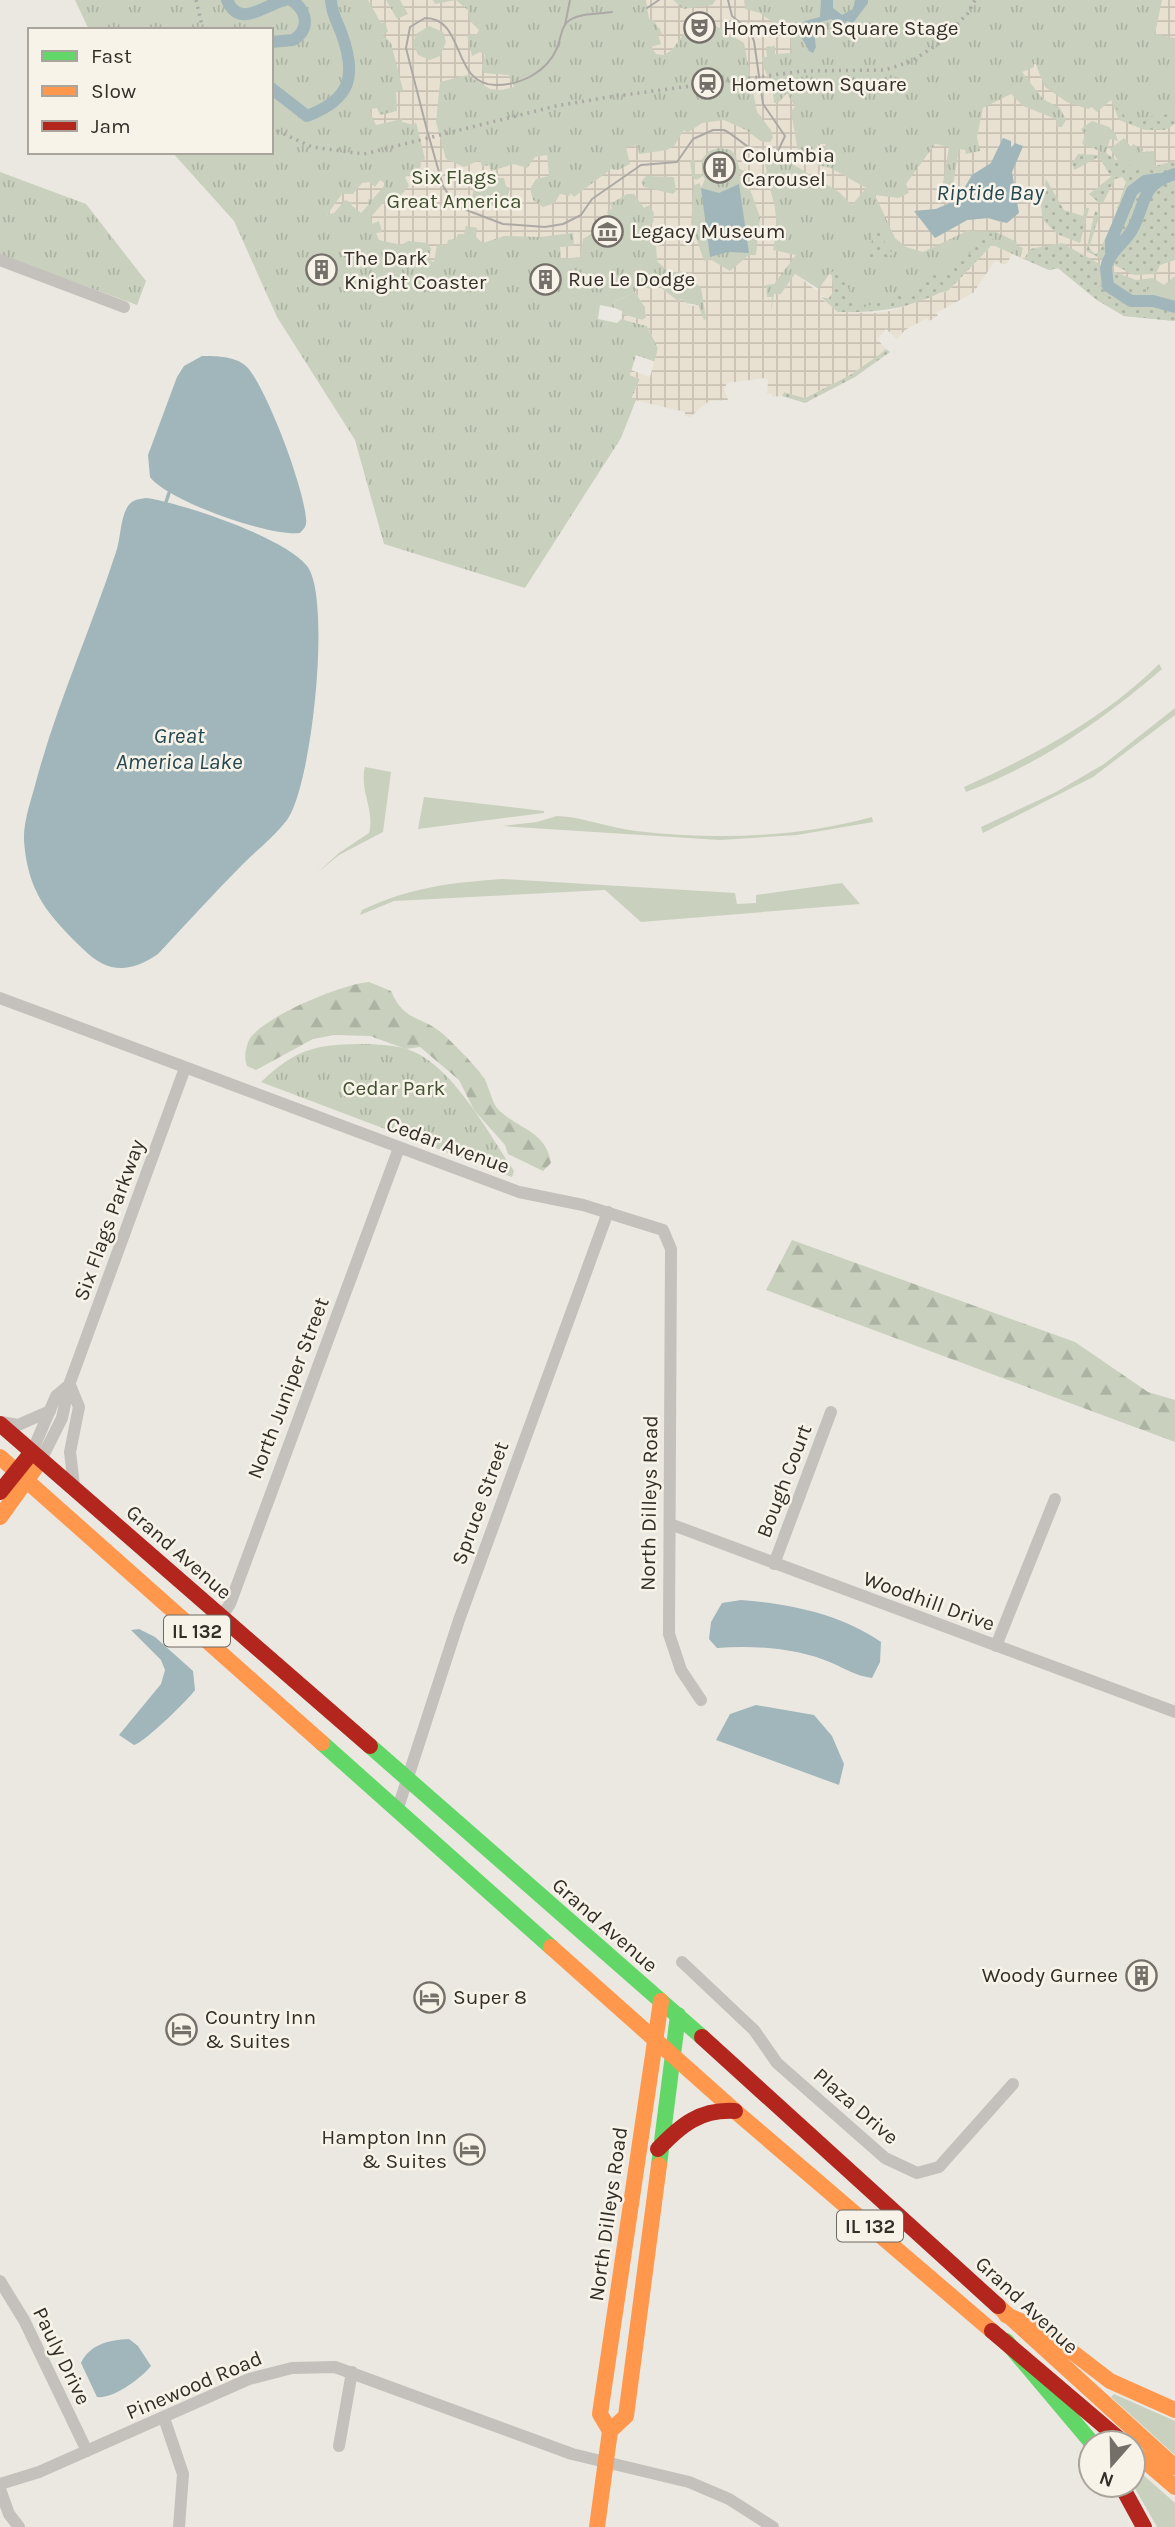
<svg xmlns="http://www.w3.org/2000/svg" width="1175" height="2527" font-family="Karla,sans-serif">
<defs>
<pattern id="forest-firs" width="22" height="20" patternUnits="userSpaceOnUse" patternTransform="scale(1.75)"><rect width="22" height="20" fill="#c9d0bd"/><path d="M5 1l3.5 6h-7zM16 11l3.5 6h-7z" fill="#adb3a2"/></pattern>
<pattern id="park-tufts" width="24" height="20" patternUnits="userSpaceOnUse" patternTransform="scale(1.75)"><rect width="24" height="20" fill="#c9d0bd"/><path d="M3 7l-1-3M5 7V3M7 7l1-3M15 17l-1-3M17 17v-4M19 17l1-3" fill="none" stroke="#adb3a2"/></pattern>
<pattern id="garden-dots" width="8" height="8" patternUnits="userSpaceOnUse" patternTransform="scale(1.75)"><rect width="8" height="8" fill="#c9d0bd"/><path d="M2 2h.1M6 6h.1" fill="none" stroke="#adb3a2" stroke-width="1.8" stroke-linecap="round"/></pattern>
<pattern id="plaza-grid" width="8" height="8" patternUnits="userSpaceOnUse" patternTransform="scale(1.75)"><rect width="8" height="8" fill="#e8e1d2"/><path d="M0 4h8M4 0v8" fill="none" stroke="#c8c1b4"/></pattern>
</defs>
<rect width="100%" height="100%" fill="#ebe8e1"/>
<path fill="#c9d0bd" d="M635 292 645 307 646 318 642 320 622 314V311L615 308 614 302Z
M1159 664 1162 669C1104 719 1039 765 966 792L964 787C1033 756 1105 718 1159 664Z
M1175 708V715L1093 777 983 833 981 827 1056 792 1104 764Z
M365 767 391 772 383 832 339 855 317 873 339 853 369 833C375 810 359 789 365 767Z
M424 797 544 811V813L418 829Z
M557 816C583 817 610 828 636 831 714 840 796 838 872 817L873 822 797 835 720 840 502 826 537 822Z
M502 879 735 893 737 904 756 903V895L842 883 860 904 641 922 605 890 394 901 360 915 362 910C411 887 449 883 502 879Z
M1114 2394 1175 2421V2455L1111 2397Z
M1133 2466 1175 2503V2527H1157L1133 2485Z"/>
<path fill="url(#forest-firs)" d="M369 982 391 991C405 1023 419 1014 443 1034 454 1044 476 1066 484 1078 489 1086 491 1100 497 1108 516 1129 546 1130 551 1163L543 1171 508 1154 505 1145 474 1110 459 1080 420 1047 406 1049 370 1036 334 1035 313 1039 256 1070 247 1066C244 1057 245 1050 249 1040 262 1017 342 984 369 982Z
M792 1240 1075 1342 1148 1392 1175 1400V1442L766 1290Z"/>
<path fill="url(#park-tufts)" d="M75 0H1175V321L1124 316 1097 300 1058 268 1049 270 992 245 948 291 855 312 795 274 781 294 774 295 771 336 711 344 698 305 679 302 661 288 649 290 641 284 635 292 614 302 615 308 600 305 598 319 617 323 621 319 647 326 658 348 656 362 636 355 630 375 640 379 632 397 636 400 621 438 525 588 384 544 355 440 277 317 234 221 172 152H271V30H89Z
M0 172 86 204 146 281 137 305 0 255Z
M368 1044C383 1045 398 1045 412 1051 453 1067 489 1134 514 1171L512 1177 261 1082C298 1047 318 1044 368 1044Z"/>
<path fill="url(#garden-dots)" d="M1116 107 1129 120 1175 113V124C1157 134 1136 130 1119 120Z
M1100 151 1139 170 1155 169V166L1175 161V260L1167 262 1156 274 1134 275 1086 251 1095 211 1100 213 1091 238 1099 252 1124 188V179L1119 177 1103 203H1099L1089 194 1111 176 1098 157 1074 170 1072 163 1078 154 1098 155Z
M1046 178 1089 208 1080 243C1053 244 1040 216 1039 193H1043Z
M875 225 882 229 886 248 894 254 867 265Z
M996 232C965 297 908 314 837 312L821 297 828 298 834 291 831 272 836 271 862 308 905 293 907 296 915 292 914 285 962 261 988 234Z
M1055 242 1099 264 1098 282 1107 295 1125 305H1154L1175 312V321L1124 316 1097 300 1058 268 1049 270 1024 259 1030 249Z
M1112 271 1125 276 1153 278 1145 287 1155 299C1136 296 1126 295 1110 282Z
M886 349 890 352 855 377 805 403 782 396 784 392 805 398 850 375Z"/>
<path fill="url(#plaza-grid)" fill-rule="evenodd" d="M368 0H386L397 19 408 14 400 0H433L435 4 456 0 468 10 470 21 479 30 476 35H467L472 56 480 52 485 55 482 67 484 73 509 75 514 87 502 90 490 89 467 75 440 82 436 122 446 159 464 167 480 160 482 167 489 165 491 171 514 164 527 168 535 157 547 155 549 176 536 179 530 189 533 200 543 207 555 203 560 194 570 196V193L574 197 611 169 618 170 630 164 626 147 638 145 639 154 667 150 674 146 684 130 687 133 702 123 724 120 746 130 762 142H770L773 138 771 130 757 112 744 43 711 23 689 26 672 50 664 55 656 54 651 47 661 44 658 35 662 33 654 21 649 19 646 0H673L684 9 712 5 716 0H744L745 9 760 13 771 21 770 30 778 35 789 21 792 53 775 54V46L766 47 767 57H762L764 69 772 83 774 103H778L787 93 795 107 791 111 798 152 809 159 818 144H826L817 165 831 168 866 188 852 205 839 192 789 162 780 164 777 159 765 165 767 171 763 180 771 192 775 208 777 228 773 250 796 255 774 284 766 285 767 297H772L771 312 774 294H781L795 274 817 291 831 272 834 291 828 299 822 295V299L838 312 874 313 891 311 948 291 992 245 1012 254 1006 265 995 261 973 293 936 313 938 316 929 321 927 318 905 330 897 339 886 329 877 339 886 349 879 355 850 375 805 398 784 392 782 396 772 397V394H767L768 381 765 378 727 383 724 389 728 400 709 401 690 417 685 416V412L638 401 632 398 640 379 630 375 631 370 650 377 658 348 647 326 621 319 622 314 642 320 646 318 645 307 635 292 641 283 649 289 653 284 661 288 679 302 681 299 691 306 698 305 704 320 706 319 701 288 696 283 697 280 680 271 671 274 657 261 655 228 645 229 653 223 654 213 649 205 644 208 634 194H627L610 204 612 208 607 212 611 221 583 239 580 257 561 259 560 247 574 246 573 233 540 237 504 236 483 243 476 237 477 228 466 226 464 234H458L456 239 448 240 447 245 437 244 434 262 429 260 431 249 428 243 408 241 401 245 379 240 376 233 382 232 379 221 372 224 370 218 391 194 401 195 409 186 405 177 420 171 421 162 425 159 416 122 414 125 402 122V119L376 125 371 114 370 109 377 108 380 115 397 111 396 92 403 90 391 43 382 34 388 32 385 22 381 23ZM429 26 443 32 446 42 440 56 430 60 418 55 413 44 416 34ZM719 148 731 150 736 156 739 169 744 171 745 163 744 174H736L747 181 760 217 756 255H749L730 271 710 259 704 261 691 223 694 185 700 183 701 188 705 179 703 176 696 180 692 176 690 160H695V175L702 174V159L709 151ZM646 176 674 177 676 191 673 194 644 187 641 182ZM483 177 504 178 506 186 510 188 504 208 471 202 476 179Z
M1162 0H1175V38L1155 34Z
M1034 60 1045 87 1067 102 1088 109 1092 107 1097 112 1111 100 1119 120 1145 130H1165L1175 124V161L1155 166 1154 151 1142 152 1143 149 1133 144 1131 147 1124 138 1110 149 1119 162 1106 153 1110 139 1118 141 1115 133 1109 127 1092 121 1081 129 1083 133 1086 131 1082 144 1100 151 1099 155 1078 154 1072 163 1074 170 1099 157 1101 160 1111 177 1089 194 1099 203H1103L1115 179 1122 177 1126 182 1113 221 1099 252 1095 254 1089 248 1100 213 1095 211 1086 251 1134 275 1156 274 1160 265 1175 260V276L1164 285 1153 278 1136 280 1112 271 1062 243 1030 249 1024 259 1020 257 1023 248 1016 245 1017 242 996 232 967 231 923 252 906 247 895 238 875 195 898 198 909 193 906 184 935 144 949 147 942 189 952 191 959 149 965 150 966 154 980 151 977 137 983 108 1011 94 1023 106 1056 119 1057 127H1062L1066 120 1060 108 1043 99 1022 72 1034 67ZM1003 138 1011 148 1023 146 1012 172 1017 211 1003 223 988 218 967 220 935 238 915 211 936 209 957 200 991 163ZM1046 179 1064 210 1083 216 1085 208H1089L1080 243 1057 234 1043 220 1039 193 1043 194Z
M380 180 386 184 372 200 368 199 369 204 361 213 351 205 353 203 345 200 334 213 327 215 342 194H353L362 183 369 182 375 187Z"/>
<path fill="#a0b6ba" d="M821 0H833V8L842 15 853 9 855 0H868V3L853 23 847 21 843 25 831 19 821 22 814 32 816 47 813 53 809 51 797 29 805 21 820 17Z
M1003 138 1011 141V148L1015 143 1023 146 1012 172 1019 213 1007 223 988 218 967 220 935 238 914 211 936 209 957 200 972 175 991 163Z
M739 184 749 253 728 252 710 257 701 188 719 193Z
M202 356C217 356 237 356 248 368 268 392 304 488 306 519 307 525 305 528 300 533 270 537 168 501 150 477L148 455 177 377 184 366Z
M147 498C184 504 284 537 307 566 332 597 312 786 287 820 274 837 257 850 242 865 213 894 186 924 158 954 130 973 108 974 83 949 48 915 28 893 24 841 23 821 32 798 37 778 58 701 91 629 116 552 121 538 120 518 128 506 133 499 139 499 147 498Z
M741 1600C790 1604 840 1614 881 1642L880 1662 872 1678C854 1675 848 1670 832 1663 797 1648 754 1645 717 1648L709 1639 711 1622 722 1603Z
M139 1629 155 1637 193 1671 195 1690C189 1699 143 1744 134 1745L119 1735 161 1684 165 1670 161 1660 131 1630Z
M756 1705 814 1715 832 1736 844 1764 839 1785 716 1740 730 1714Z
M129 2339 138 2346 151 2366C141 2378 114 2399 97 2397L81 2363C90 2344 109 2340 129 2339Z"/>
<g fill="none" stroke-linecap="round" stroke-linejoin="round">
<path stroke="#a0b6ba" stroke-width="3.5" d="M166 502 169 493"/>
<path stroke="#a0b6ba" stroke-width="12" d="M227 0C240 30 265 4 285 0
M271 42 293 40C311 29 307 10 291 0
M271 88 307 116C352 99 357 75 341 32 337 22 331 11 331 0
M1111 252V241L1132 191 1145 181 1159 179
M1107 264C1112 249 1126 242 1133 228 1147 201 1140 185 1175 174
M1106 268 1108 286 1131 301H1153L1175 307"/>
<path stroke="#c4c0bb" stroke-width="12" d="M0 260 124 307
M0 998 519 1192 583 1205 663 1230 671 1249 669 1634 681 1670 701 1700
M70 1385 79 1407 70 1452 74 1486
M1 1422 18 1425 50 1411
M32 1452 56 1396 69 1385
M41 1460 62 1418 69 1385 185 1068
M670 1524 1175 1712
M774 1564 831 1412
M206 1638 230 1604 399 1148
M996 1646 1055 1499
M397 1811 459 1620 608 1212
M682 1962 754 2030 777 2063 885 2158 917 2173 939 2167 1013 2084
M0 2281 24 2320 87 2451
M164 2418 183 2474 179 2527
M339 2446 352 2372
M0 2484 39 2472 249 2379 292 2368 335 2367 572 2454 689 2482 729 2499 773 2527
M0 2489 9 2514 19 2527"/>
<path stroke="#63d668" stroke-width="16" d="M322 1743 551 1947
M370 1746 702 2037
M659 2165 678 2015
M1006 2341 1092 2443"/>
<path stroke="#ff974d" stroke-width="16" d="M0 1457 322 1743
M0 1517 41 1460
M551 1947 735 2111 992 2331
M998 2306 1175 2467
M1006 2315 1045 2331 1110 2381 1175 2410
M610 2431 626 2416 659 2165
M1133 2451 1175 2487
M597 2527 610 2431 600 2414 661 2001"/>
<path stroke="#b3261e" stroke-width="16" d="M0 1424 370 1746
M0 1492 32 1452
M702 2037 998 2306
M658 2149C681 2125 700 2109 735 2111
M992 2331 1124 2443
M1121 2485 1144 2527"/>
<path stroke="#aca9a5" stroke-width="2" d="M647 8 659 0
M612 12C599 14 581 13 570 20 561 25 561 39 557 48 547 72 521 85 496 85 451 85 466 18 425 18L410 27 406 48 427 130 443 186 456 206 503 224 545 227 563 224 581 215 592 199 641 165 677 162 693 139 713 130H724C741 138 759 164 778 151L785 136 763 104 754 41 749 30 732 16 728 0
M565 25 570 0"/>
<path stroke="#aca9a5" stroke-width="3.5" stroke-dasharray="2 5" stroke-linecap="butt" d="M196 0 203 30
M271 128 312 147 364 154 556 106 609 97 803 71 885 70 912 61 938 44 968 13 975 0"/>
</g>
<defs>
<symbol id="theatre-ring" viewBox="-11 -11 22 22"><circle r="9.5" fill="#f7f3e9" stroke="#746f69" stroke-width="1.5"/><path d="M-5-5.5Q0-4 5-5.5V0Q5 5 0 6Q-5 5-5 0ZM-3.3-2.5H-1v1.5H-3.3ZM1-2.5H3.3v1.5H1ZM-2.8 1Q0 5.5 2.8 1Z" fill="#746f69"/></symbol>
<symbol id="station-ring" viewBox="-11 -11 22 22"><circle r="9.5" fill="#f7f3e9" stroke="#746f69" stroke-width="1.5"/><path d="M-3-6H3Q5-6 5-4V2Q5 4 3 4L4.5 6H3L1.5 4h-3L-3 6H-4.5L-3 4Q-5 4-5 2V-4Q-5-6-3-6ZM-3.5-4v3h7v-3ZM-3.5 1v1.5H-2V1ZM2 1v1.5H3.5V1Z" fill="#746f69"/></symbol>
<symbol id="building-ring" viewBox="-11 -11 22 22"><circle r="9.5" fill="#f7f3e9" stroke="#746f69" stroke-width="1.5"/><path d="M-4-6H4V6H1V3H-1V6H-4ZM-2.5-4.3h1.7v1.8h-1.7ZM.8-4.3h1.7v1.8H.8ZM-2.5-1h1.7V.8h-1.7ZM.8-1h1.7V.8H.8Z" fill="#746f69"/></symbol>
<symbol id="museum-ring" viewBox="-11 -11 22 22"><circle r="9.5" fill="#f7f3e9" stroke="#746f69" stroke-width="1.5"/><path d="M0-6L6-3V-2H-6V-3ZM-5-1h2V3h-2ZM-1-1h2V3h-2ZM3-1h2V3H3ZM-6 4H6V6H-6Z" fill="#746f69"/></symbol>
<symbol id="hotel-ring" viewBox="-11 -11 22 22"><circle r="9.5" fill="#f7f3e9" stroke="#746f69" stroke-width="1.5"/><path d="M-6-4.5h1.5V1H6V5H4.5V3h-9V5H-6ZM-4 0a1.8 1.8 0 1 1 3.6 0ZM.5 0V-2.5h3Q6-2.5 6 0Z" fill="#746f69"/></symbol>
</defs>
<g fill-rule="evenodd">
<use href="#theatre-ring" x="682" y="10" width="35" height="35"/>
<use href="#station-ring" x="690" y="66" width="35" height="35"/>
<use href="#building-ring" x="702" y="150" width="35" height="35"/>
<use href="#museum-ring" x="590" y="214" width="35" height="35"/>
<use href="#building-ring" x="304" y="252" width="35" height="35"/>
<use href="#building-ring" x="528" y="262" width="35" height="35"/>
<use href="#building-ring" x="1124" y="1958" width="35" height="35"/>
<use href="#hotel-ring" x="412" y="1980" width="35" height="35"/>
<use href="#hotel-ring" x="164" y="2012" width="35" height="35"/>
<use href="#hotel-ring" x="452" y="2132" width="35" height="35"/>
</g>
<g text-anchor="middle" stroke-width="5" stroke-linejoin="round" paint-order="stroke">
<g fill="#f7f3e9" stroke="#6e6963" stroke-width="2">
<rect x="164" y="1615.5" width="66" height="31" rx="5"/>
<rect x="837" y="2210.5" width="66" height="31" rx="5"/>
</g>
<g font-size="19" font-weight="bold" fill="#342e29">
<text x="197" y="1638">IL 132</text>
<text x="870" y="2233">IL 132</text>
</g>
<g font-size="21" fill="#342e29" stroke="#f7f3e9" text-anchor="start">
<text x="723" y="35">Hometown Square Stage</text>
<text x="731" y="91">Hometown Square</text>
<text x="742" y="162">Columbia<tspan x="742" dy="24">Carousel</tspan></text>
<text x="631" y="238">Legacy Museum</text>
<text x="344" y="265">The Dark<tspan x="344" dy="24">Knight Coaster</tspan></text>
<text x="568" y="286">Rue Le Dodge</text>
<text x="1118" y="1982" text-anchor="end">Woody Gurnee</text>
<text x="453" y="2004">Super 8</text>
<text x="205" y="2024">Country Inn<tspan x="205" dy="24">&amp; Suites</tspan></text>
<text x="447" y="2144" text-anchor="end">Hampton Inn<tspan x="447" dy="24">&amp; Suites</tspan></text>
</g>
<g font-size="21" fill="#405030" stroke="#f7f3e9">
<text x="454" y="184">Six Flags<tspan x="454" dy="24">Great America</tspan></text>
<text x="394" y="1095">Cedar Park</text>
</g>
<g font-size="21" fill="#342e29" stroke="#f7f3e9">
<text transform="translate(448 1145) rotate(20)" y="7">Cedar Avenue</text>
<text transform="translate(109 1220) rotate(-70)" y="7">Six Flags Parkway</text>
<text transform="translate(288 1388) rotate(-69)" y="7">North Juniper Street</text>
<text transform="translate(784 1481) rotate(-69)" y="7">Bough Court</text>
<text transform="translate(480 1503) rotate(-70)" y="7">Spruce Street</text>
<text transform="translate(649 1503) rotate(-89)" y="7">North Dilleys Road</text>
<text transform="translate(179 1552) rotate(41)" y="7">Grand Avenue</text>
<text transform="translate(929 1601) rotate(20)" y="7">Woodhill Drive</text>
<text transform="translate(605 1925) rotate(41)" y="7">Grand Avenue</text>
<text transform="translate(856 2106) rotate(41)" y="7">Plaza Drive</text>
<text transform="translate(608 2214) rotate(-82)" y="7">North Dilleys Road</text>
<text transform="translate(1027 2305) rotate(43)" y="7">Grand Avenue</text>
<text transform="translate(62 2356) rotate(64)" y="7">Pauly Drive</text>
<text transform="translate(194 2385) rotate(-23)" y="7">Pinewood Road</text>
</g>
<g font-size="23" font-style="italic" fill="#244751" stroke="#f7f3e9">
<text x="990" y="200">Riptide Bay</text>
<text x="179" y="743">Great<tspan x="179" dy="26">America Lake</tspan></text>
</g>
</g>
<rect x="28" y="28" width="245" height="126" fill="#f7f3e9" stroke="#a9a49c" stroke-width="2"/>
<rect x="42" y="51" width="35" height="10" fill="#63d668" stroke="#a9a49c" stroke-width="2"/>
<text x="91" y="63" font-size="21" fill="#342e29">Fast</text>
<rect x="42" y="86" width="35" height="10" fill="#ff974d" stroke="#a9a49c" stroke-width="2"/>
<text x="91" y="98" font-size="21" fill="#342e29">Slow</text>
<rect x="42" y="121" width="35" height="10" fill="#b3261e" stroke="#a9a49c" stroke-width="2"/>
<text x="91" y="133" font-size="21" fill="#342e29">Jam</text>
<g transform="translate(1112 2464) rotate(200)"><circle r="33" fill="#f7f3e9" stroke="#a9a49c" stroke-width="2"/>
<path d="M0-5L12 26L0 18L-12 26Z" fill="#746f69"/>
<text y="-10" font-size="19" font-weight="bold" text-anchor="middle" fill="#342e29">N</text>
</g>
</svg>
